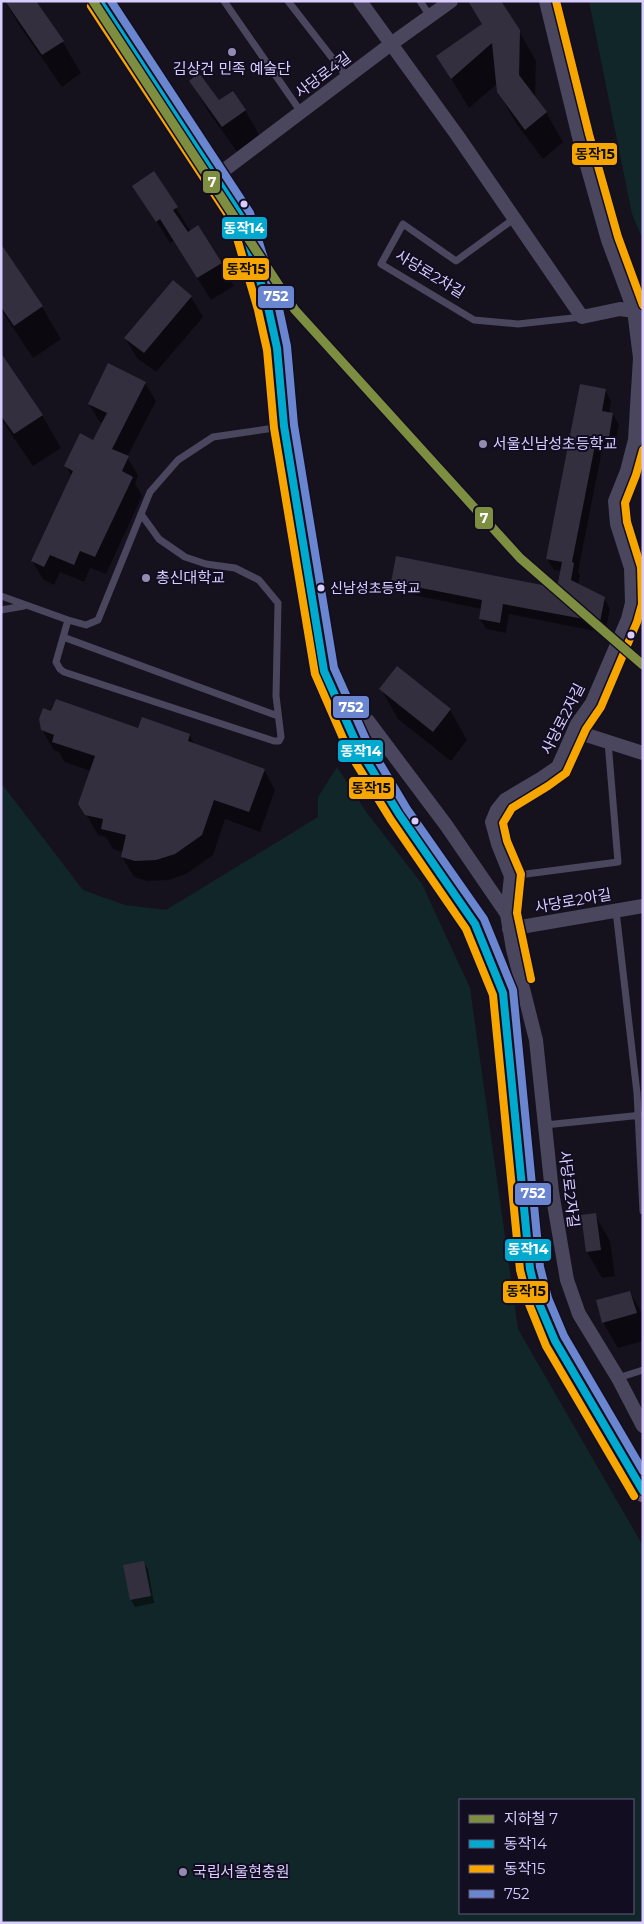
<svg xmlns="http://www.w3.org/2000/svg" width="644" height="1924" font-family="Montserrat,'Noto Sans KR',sans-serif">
<rect width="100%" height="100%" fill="#15121d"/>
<path fill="#112629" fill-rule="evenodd" d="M589 1H643V240L632 214Z
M337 767 367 813 422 884 470 988 518 1329 643 1546V1923H1V783L83 890 125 905 166 910 318 817V797ZM460 1800H633V1913H460Z"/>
<path fill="#0007" d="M5 1 62 41 81 73 62 87 19 25Z
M519 31 536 61 535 99 546 112 563 142 543 159 516 123 498 92V83L469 108 438 57Z
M191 81 219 102 245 110 262 140 240 156 208 111Z
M154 173 191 232 221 263 234 286 211 300 174 241 170 243 134 186Z
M1 247 42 307 61 339 33 358 1 310Z
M173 282 191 297 203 317 156 372 137 358 125 338Z
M1 355 42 415 61 448 33 466 1 419Z
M145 383 156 401 127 457 138 475 135 483 142 496 106 574 90 568 84 582 60 572 54 585 43 579 32 561 72 477 66 466 94 441 103 423 99 421 89 404Z
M605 390 611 401 609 414H613L619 425 614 448 603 445 578 572 580 575 578 585 604 598 610 609 605 633 509 614 506 633 486 629 480 619 482 609 399 592 392 581 558 589 561 571 554 570 547 559Z
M381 689 450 710 467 740 451 761 398 719Z
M42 730H139L189 735 195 745 264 770 275 790 260 832 225 819 213 855 186 874 168 880 147 881 134 877 122 857 123 852 113 849 106 837 98 835 80 804 91 771 65 762 59 752 54 750Z
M595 1215 610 1241 615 1276 602 1278 587 1252 582 1216Z
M630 1292 643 1315V1341L618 1348 603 1322Z
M143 1562 148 1569 154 1603 135 1607 131 1600 124 1566Z"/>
<path fill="#332f3f" d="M5 1H36L64 41 42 55Z
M468 1H501L520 30 519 75 547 112 525 130 497 92 492 43 451 79 436 56 482 24Z
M199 73 219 100 233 91 246 110 222 127 189 81Z
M154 171 178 207 173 210 188 232 198 225 222 263 197 278 160 219 156 222 132 186Z
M1 244 43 306 14 326 1 307Z
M173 280 192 296 144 353 124 338Z
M1 353 43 415 14 434 1 416Z
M108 363 146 382 112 449 129 456 122 471 133 477 95 557 80 551 74 565 50 555 44 567 31 561 73 471 64 466 80 433 93 440 107 413 88 404Z
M580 384 606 389 602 411 613 413 609 437 597 435 572 562 574 563 571 580 605 597 600 622 503 604 500 623 479 619 482 600 391 582 396 556 557 588 562 562 546 559Z
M397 666 451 709 433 732 379 689Z
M56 699 138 728 142 717 190 734 188 741 265 769 249 812 214 800 202 835 175 854 156 860 135 861 121 857 126 835 101 829 103 819 85 815 78 804 95 756 52 742 54 735 41 730 39 719 43 708 51 711Z
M596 1213 601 1250 586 1252 581 1215Z
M630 1291 637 1313 602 1323 596 1300Z
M144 1561 151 1596 130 1600 123 1565Z"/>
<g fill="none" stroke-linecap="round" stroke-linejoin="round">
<path stroke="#4a465e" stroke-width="7" d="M224 1 301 112
M288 1 347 77
M420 1 430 16
M515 218 456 261 403 224 381 264 474 320 518 324 582 317
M1 596 68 620 86 625 98 620 150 492 178 460 213 437 281 427
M1 610 24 606
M628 619 643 617
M68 620 56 662 60 669 64 672 274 741H279L281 737 276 696 278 603 259 580 235 568 206 564 185 557 159 539 141 514
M63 637 278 716
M511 876 618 862 608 742
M616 911 637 1093 643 1211
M545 1125 642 1115
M618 1378 643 1370"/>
<path stroke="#4a465e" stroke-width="14" d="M360 1 457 135 582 317 620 309 642 312
M546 1 579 137 608 240 634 310 640 358 635 440 627 471 615 501 617 524 631 568 632 603 628 619 592 703 577 724 558 767 542 778 505 800 497 810 492 822 498 844 511 876 507 914 513 949 536 1040 552 1192 567 1280 579 1314 618 1378 643 1426
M215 177 391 44 451 1
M339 703 368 721 446 825 507 914
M574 731 643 753
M509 929 643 906"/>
<path stroke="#604f6f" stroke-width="22" d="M99 1 241 217 249 248 268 307 277 348 284 426 324 671 358 747 399 814 475 924 503 993 530 1269 538 1301 555 1341 643 1491"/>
<defs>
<path id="bus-1" d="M99 1 241 217 268 307 277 348 284 426 324 671 358 747 399 814 475 924 503 993 530 1269 538 1301 555 1341 643 1491"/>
<path id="bus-2" d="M556 1 589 134 618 237 643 305
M91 6 232 221 258 310 267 350 274 428 315 674 349 752 391 820 466 929 493 995 520 1270 529 1304 546 1346 634 1496
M531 979 517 913 521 874 507 841 503 823 512 808 548 786 566 773 586 729 601 707 637 622 642 604 641 567 627 522 625 503 636 475 643 450"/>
<path id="bus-3" d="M111 1 250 213 278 304 287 346 294 425 334 668 367 742 407 809 484 919 513 990 540 1267 548 1298 564 1336 643 1471"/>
</defs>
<use href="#bus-1" stroke="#130d21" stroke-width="11"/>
<use href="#bus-2" stroke="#130d21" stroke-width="11"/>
<use href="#bus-3" stroke="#130d21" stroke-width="11"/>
<use href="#bus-1" stroke="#00a9ce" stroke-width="8"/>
<use href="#bus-2" stroke="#f7a600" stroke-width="8"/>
<use href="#bus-3" stroke="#6a86d1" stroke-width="8"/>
<defs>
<path id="metro-1" d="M93 1 295 310 520 558 643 665"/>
</defs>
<use href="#metro-1" stroke="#130d21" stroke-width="12"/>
<use href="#metro-1" stroke="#7e8e40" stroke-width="9"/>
</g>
<g fill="#948cb0" stroke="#130d21" stroke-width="2">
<circle cx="232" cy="52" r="5"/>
<circle cx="483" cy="444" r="5"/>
<circle cx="146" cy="578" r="5"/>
<circle cx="183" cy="1872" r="5"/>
</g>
<g fill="#d9cdff" stroke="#130d21" stroke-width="2">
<circle cx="244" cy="204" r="4.5"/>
<circle cx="321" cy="588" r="4.5"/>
<circle cx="631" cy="635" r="4.5"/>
<circle cx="415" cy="821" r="4.5"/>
</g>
<g text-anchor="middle" stroke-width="4" stroke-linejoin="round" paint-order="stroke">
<g font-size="14" fill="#d9cdff" stroke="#130d21" text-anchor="start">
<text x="330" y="593">신남성초등학교</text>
</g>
<g font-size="15" fill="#d9cdff" stroke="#130d21" text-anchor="start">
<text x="232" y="74" text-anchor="middle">김상건 민족 예술단</text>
<text x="493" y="449">서울신남성초등학교</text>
<text x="156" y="583">총신대학교</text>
<text x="193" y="1877">국립서울현충원</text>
</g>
<g font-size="15" fill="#d9cdff" stroke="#130d21">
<text transform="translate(323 75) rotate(-37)" y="5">사당로4길</text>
<text transform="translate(430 274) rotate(31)" y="5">사당로2차길</text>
<text transform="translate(563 719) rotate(-63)" y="5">사당로2자길</text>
<text transform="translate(573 901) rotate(-10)" y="5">사당로2아길</text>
<text transform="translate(569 1189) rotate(83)" y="5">사당로2자길</text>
</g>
</g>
<g stroke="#130d21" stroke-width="2">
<rect x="571" y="142" width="47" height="24" rx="5" fill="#f7a600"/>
<rect x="202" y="170" width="19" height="24" rx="5" fill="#7e8e40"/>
<rect x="221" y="216" width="47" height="24" rx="5" fill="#00a9ce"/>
<rect x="222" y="257" width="48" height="24" rx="5" fill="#f7a600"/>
<rect x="257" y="285" width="38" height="24" rx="5" fill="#6a86d1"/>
<rect x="474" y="506" width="20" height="24" rx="5" fill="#7e8e40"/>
<rect x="332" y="695" width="38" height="24" rx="5" fill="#6a86d1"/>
<rect x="337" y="739" width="47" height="24" rx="5" fill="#00a9ce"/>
<rect x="348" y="776" width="47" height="24" rx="5" fill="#f7a600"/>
<rect x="514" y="1182" width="38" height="24" rx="5" fill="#6a86d1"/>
<rect x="504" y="1238" width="48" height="24" rx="5" fill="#00a9ce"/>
<rect x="502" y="1280" width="47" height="24" rx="5" fill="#f7a600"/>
</g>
<g font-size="14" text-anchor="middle" font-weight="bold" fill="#fff">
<text x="212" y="187">7</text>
<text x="244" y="233">동작14</text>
<text x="276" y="301">752</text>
<text x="484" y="523">7</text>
<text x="351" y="712">752</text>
<text x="361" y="756">동작14</text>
<text x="533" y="1198">752</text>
<text x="528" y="1254">동작14</text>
</g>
<g font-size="14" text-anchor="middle" font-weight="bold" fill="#111">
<text x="595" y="159">동작15</text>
<text x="246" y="274">동작15</text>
<text x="371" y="793">동작15</text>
<text x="526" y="1296">동작15</text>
</g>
<rect width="644" height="1924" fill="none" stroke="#d9cdff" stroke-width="5"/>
<rect x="459" y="1799" width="175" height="115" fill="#130d21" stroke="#625a7a"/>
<rect x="469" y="1815" width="25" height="8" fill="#7e8e40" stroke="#625a7a"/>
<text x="504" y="1824" font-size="15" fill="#d9cdff">지하철 7</text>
<rect x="469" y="1840" width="25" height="8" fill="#00a9ce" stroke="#625a7a"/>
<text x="504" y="1849" font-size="15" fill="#d9cdff">동작14</text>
<rect x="469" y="1865" width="25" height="8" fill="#f7a600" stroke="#625a7a"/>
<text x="504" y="1874" font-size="15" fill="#d9cdff">동작15</text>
<rect x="469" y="1890" width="25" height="8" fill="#6a86d1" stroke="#625a7a"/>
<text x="504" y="1899" font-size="15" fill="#d9cdff">752</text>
</svg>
